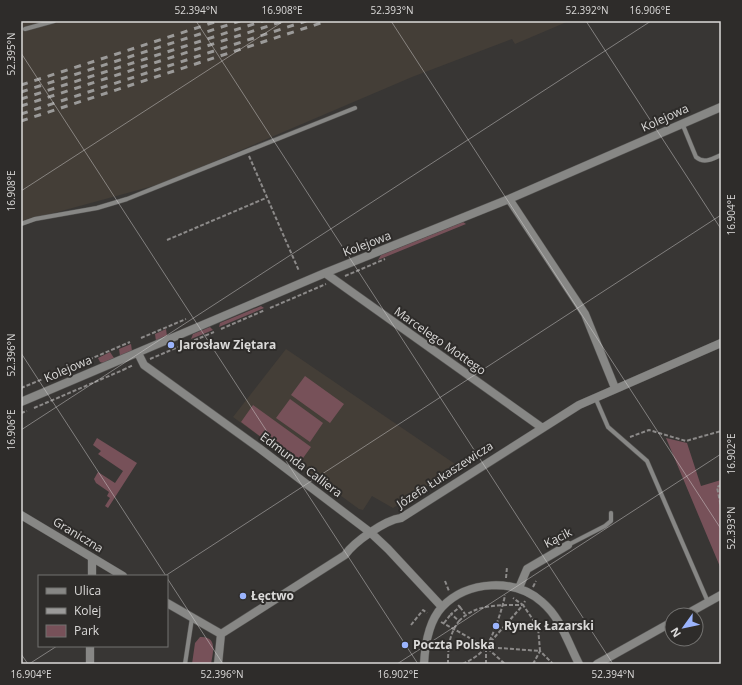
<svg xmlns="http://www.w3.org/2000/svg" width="742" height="685" font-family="'Open Sans',sans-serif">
<rect width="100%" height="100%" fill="#383634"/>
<path fill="#443e37" d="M21 21H569L515 44 512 39 412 77 164 183 21 222Z
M286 349 458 466 393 508 372 496 363 510 359 509 233 417Z"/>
<path fill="#775159" d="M463 222 466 224 378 260 381 255Z
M261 306 264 308 219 327 220 323Z
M210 327 213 330 191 339 193 334Z
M166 329 167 336 156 341 155 334Z
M131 344 132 351 120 356 119 349Z
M110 352 114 358 103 363 100 362 98 358Z
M305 376 344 404 330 423 291 395Z
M290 399 323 423 310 442 276 418Z
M253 405 311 447 298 465 241 422Z
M97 438 137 463 108 508 105 506 110 498 107 496 109 492 96 483 94 479 98 472 115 483 123 471 98 454 101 451 93 445Z
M666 438 687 443 701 486 721 480V569Z
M200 637C218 636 213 652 211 664H192L195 643Z"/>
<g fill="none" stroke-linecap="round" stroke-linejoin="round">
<defs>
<path id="lane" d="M25 29 54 21
M682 123 696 157C704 164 712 159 721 155
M21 224 35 219 97 208 127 199 355 108
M595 397 608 427 647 461 708 602
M568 545 605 526 611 521V513
M185 664 192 618"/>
<path id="street" d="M509 199 585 314 615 388
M325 273 541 427
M138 353 144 365 259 448 371 533 388 549 442 607
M21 402 325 273 509 199 721 107
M21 515 123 576
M92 576V558
M519 588 527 569 568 545
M167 603 221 634
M685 615 721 595
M221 634 345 555C354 542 385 520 401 518L579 405 721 343
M90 664V646
M218 664 221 634
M424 664C425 645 428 622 442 607 468 580 515 578 542 602 561 618 568 643 579 664
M597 664 672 622"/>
</defs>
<use href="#lane" stroke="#555452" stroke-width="5"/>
<use href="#street" stroke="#555452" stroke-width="9"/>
<path stroke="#8c8a89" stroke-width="2" stroke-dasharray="4 2" stroke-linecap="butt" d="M249 156 299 271
M167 240 266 198
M345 276 385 259
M270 308 326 284
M221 329 265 310
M141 338 186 319
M150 359 214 332
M67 369 130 342
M123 370 133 365
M50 376 61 371
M21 388 43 379
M34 408 123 370
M21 413 27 411
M630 437 649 430 686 441 721 431
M721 485 717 487 721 507
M506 578 507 567
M445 581 449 591
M533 587 536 581
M460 607 465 614
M459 621C475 604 499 605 522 605
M441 622 486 647 505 664
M444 623 451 614
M411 625 423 610 427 613
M486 647 540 651 538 627 523 605 525 601
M448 664C448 648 449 634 459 621L451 614 460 607 458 605
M463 664C471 660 481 654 486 647 493 637 503 607 505 595
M486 664V647L523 605 513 598
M533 664 540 651 553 664"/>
<use href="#lane" stroke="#878785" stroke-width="4"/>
<use href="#street" stroke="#878785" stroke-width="8"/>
<path stroke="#9b9a99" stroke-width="3" stroke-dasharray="7 7" stroke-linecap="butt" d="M21 85 218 21
M21 92 240 21
M21 99 263 21
M21 106 284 21
M21 114 306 21
M21 121 327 21"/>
</g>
<path fill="none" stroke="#dbdad9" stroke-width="1" stroke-opacity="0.45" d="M196 21 613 664M391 21 721 529M586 21 721 229M21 53 418 664M21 191 284 21M21 353 166 576M21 430 651 21M165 576 721 215M167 578 223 664M21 654 28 664M29 664 57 646M397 664 721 454"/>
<g fill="#9bb4fd" stroke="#2e2c2a" stroke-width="1.5">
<circle cx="171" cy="345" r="4"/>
<circle cx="243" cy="596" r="4"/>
<circle cx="496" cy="626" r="4"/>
<circle cx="405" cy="645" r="4"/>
</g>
<g text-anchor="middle" stroke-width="4" stroke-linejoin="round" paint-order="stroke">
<g font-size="12" fill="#dbdad9" stroke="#2e2c2a">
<text transform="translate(665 118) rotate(-24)" y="4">Kolejowa</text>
<text transform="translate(367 244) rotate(-21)" y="4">Kolejowa</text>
<text transform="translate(440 341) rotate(35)" y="4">Marcelego Mottego</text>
<text transform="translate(68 369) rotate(-23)" y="4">Kolejowa</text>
<text transform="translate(301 465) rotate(37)" y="4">Edmunda Calliera</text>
<text transform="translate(445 475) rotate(-33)" y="4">Józefa Łukaszewicza</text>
<text transform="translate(78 535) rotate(31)" y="4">Graniczna</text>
<text transform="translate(558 538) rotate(-27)" y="4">Kącik</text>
</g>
<g font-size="12" font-weight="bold" fill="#dbdad9" stroke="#2e2c2a" text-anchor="start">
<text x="179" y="349">Jarosław Ziętara</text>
<text x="251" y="600">Łęctwo</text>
<text x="504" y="630">Rynek Łazarski</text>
<text x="413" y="649">Poczta Polska</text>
</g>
</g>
<rect width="742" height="685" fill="none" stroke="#2e2c2a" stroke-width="44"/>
<rect x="38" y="575" width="130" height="72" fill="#2e2c2a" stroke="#737270"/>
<rect x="46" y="588" width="20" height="6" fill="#878785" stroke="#737270"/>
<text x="74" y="595" font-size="12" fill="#dbdad9">Ulica</text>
<rect x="46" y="608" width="20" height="6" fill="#9b9a99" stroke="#737270"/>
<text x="74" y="615" font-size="12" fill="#dbdad9">Kolej</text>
<rect x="46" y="625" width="20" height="12" fill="#775159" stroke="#737270"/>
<text x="74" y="635" font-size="12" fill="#dbdad9">Park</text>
<g transform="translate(684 627) rotate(237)"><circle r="19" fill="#2e2c2a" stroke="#737270"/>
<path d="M0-3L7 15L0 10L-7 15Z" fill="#9bb4fd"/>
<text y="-6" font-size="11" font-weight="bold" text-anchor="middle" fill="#dbdad9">N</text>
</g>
<rect x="22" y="22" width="698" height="641" fill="none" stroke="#dbdad9" stroke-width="1.5"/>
<g font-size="10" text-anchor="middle" fill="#dbdad9">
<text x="196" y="14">52.394°N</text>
<text x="282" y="14">16.908°E</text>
<text x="392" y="14">52.393°N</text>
<text x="587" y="14">52.392°N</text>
<text x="650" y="14">16.906°E</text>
<text transform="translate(11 54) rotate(-90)" y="4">52.395°N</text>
<text transform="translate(11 191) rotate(-90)" y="4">16.908°E</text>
<text transform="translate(731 215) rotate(-90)" y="4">16.904°E</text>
<text transform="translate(11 355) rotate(-90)" y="4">52.396°N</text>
<text transform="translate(11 430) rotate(-90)" y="4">16.906°E</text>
<text transform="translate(731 454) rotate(-90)" y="4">16.902°E</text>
<text transform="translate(731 528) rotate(-90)" y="4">52.393°N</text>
<text x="31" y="678">16.904°E</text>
<text x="222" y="678">52.396°N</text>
<text x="398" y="678">16.902°E</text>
<text x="613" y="678">52.394°N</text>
</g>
</svg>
